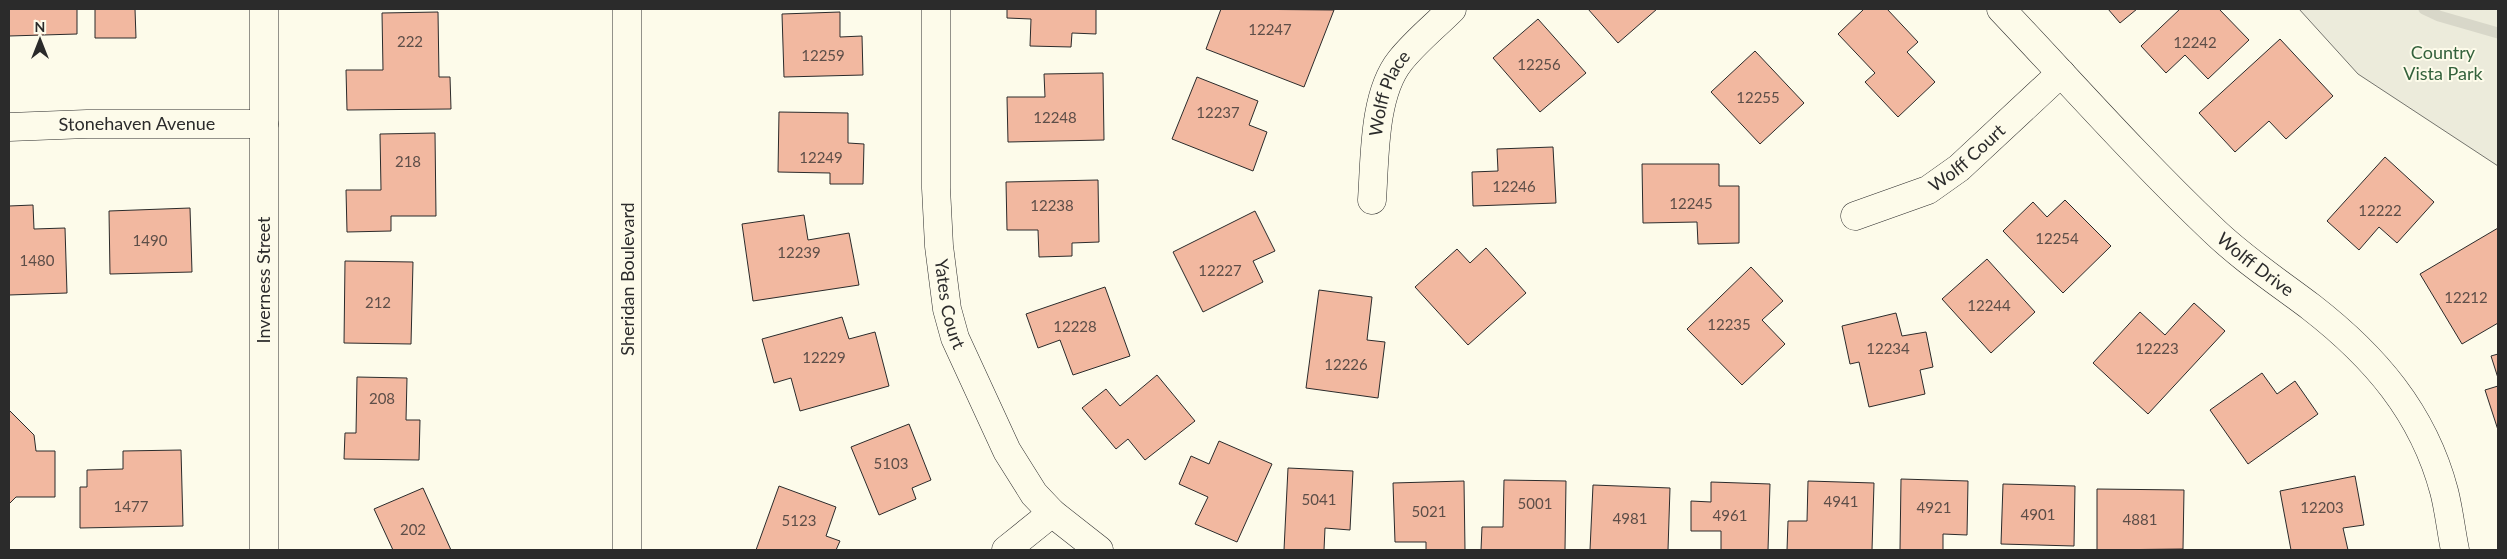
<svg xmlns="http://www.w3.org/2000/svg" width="2507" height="559" font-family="Lato,sans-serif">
<rect width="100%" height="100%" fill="#fdfbea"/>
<path fill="#ecebdb" stroke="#74746e" d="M2299 9H2498V166L2358 74Z"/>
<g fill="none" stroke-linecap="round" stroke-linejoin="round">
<path stroke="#d8d7c9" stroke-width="11" d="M2424 9 2439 16 2498 33"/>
</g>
<path fill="#f2b8a0" stroke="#2b2b2b" d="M9 9H77V34L9 36Z
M95 9H135L136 38H95Z
M1007 9H1096V34L1072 33 1071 47 1030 46 1031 19 1007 18Z
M1221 9 1334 10 1304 87 1206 49Z
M1588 9H1657L1618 43Z
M1864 9H1887L1918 42 1907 52 1935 82 1898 117 1865 82 1875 73 1838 34Z
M2108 9H2137L2120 23Z
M2180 9H2219L2249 40 2208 79 2185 55 2166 73 2141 46Z
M438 12 439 77H450L451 109 347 110 346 70H383L382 13Z
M840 12V37L862 36 863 75 784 77 782 14Z
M1538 19 1586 73 1540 112 1493 58Z
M2280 39 2333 96 2286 139 2269 121 2235 152 2199 113Z
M1755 51 1804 103 1760 144 1711 92Z
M1103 73 1104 140 1008 142 1007 97H1045L1044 74Z
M1197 77 1258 101 1249 125 1267 132 1253 171 1172 139Z
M779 112 848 113V143L864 144 863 184H830V173L778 172Z
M435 133 436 216H391V231L347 232 346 190H381L380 134Z
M1553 147 1556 203 1473 206 1472 172 1498 171 1497 149Z
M2385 157 2434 202 2397 243 2379 227 2359 250 2327 221Z
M1642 164H1719V186H1739V243L1698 244 1697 222 1643 223Z
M1098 180 1099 242 1072 243V256L1039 257 1038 230H1007L1006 182Z
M2065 200 2111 246 2063 293 2003 231 2033 202 2047 217Z
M33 205 34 229 65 228 67 293 9 295V206Z
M190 208 192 272 110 274 109 211Z
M1255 211 1275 251 1253 261 1263 282 1203 312 1173 252Z
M804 215 808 240 849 233 859 285 753 301 742 224Z
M2498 228V323L2462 344 2420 274Z
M1486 248 1526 293 1468 345 1415 287 1457 249 1470 263Z
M1987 259 2035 312 1991 353 1942 299Z
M345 261 413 262 411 344 344 343Z
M1751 267 1783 301 1762 320 1785 344 1742 385 1687 329Z
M1105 287 1130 356 1073 375 1060 340 1038 348 1026 314Z
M1319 290 1372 297 1367 340 1385 342 1378 398 1306 388Z
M2194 303 2225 331 2148 414 2093 363 2140 312 2165 335Z
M1896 313 1902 336 1926 332 1933 367 1920 370 1925 394 1869 407 1859 362 1850 364 1842 326Z
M842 317 849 339 875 332 889 386 800 411 791 378 774 383 762 339Z
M2498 354V378L2491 356Z
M2262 373 2277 394 2295 381 2318 414 2248 464 2210 410Z
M1157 375 1195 421 1145 460 1128 439 1116 449 1082 408 1106 389 1120 406Z
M357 377 407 378 406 420H420L419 460 344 459 345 433H356Z
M2498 386V430L2485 390Z
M9 410 34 435 36 451H55V497H16L9 504Z
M909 424 931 480 912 488 916 499 879 515 851 447Z
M1219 441 1272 464 1237 542 1195 524 1208 497 1179 484 1191 456 1209 464Z
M181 450 183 526 80 528V487H87V470L123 469V451Z
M1288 468 1353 471 1350 530 1325 528 1324 550H1284Z
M2355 476 2364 525 2343 528 2348 550H2291L2280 491Z
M1901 479 1968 481 1967 535 1943 534V550H1900Z
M1504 480 1566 481 1565 550H1481L1482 527H1503Z
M1464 481 1465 550H1426V542H1395L1393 483Z
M1808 481 1874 483 1872 550H1787L1788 521H1807Z
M1711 482 1770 484 1768 550H1721V531H1691V501L1711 502Z
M2003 484 2075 486 2074 546 2001 544Z
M1593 485 1670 488 1668 550H1590Z
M779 486 836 507 826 536 840 541 836 550H756Z
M423 488 451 550H393L374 509Z
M2097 489 2184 490 2183 549 2097 550Z"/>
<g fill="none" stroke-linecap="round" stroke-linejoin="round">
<defs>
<g id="street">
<path d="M264 9V550"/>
<path id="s1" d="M936 9V188L939 246 947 309 955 338 1007 451 1034 494 1052 513 1099 550"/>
<path id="s2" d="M2001 9C2071 83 2139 160 2213 230 2243 259 2278 282 2311 307 2374 356 2423 412 2444 491 2449 510 2451 531 2455 550"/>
<path id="s3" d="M9 127 87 124H264"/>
<path id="s4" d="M1372 200C1375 159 1373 95 1400 61 1415 42 1435 26 1452 9"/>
<path id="s5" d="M1855 216 1928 190 1959 168 2061 73"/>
<path d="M1006 550 1052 513"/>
</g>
<path id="primary" d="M627 550V9"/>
</defs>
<use href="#street" stroke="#2b2b2b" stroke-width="29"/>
<use href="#primary" stroke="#2b2b2b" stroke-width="29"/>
<use href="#street" stroke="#fdfbea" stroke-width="28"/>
<use href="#primary" stroke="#fdfbea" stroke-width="28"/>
</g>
<g text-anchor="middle" stroke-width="4" stroke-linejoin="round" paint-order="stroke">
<g font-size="15" fill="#5d4e48">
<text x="1270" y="35">12247</text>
<text x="410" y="47">222</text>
<text x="2195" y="48">12242</text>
<text x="823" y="61">12259</text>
<text x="1539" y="70">12256</text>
<text x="1758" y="103">12255</text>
<text x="1218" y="118">12237</text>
<text x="1055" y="123">12248</text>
<text x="821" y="163">12249</text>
<text x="408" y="167">218</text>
<text x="1514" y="192">12246</text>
<text x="1691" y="209">12245</text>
<text x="1052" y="211">12238</text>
<text x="2380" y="216">12222</text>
<text x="2057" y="244">12254</text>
<text x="150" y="246">1490</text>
<text x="799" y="258">12239</text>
<text x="37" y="266">1480</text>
<text x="1220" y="276">12227</text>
<text x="2466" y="303">12212</text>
<text x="378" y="308">212</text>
<text x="1989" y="311">12244</text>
<text x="1729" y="330">12235</text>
<text x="1075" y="332">12228</text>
<text x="1888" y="354">12234</text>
<text x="2157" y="354">12223</text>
<text x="824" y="363">12229</text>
<text x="1346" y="370">12226</text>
<text x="382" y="404">208</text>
<text x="891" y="469">5103</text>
<text x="1319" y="505">5041</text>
<text x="1841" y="507">4941</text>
<text x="1535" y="509">5001</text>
<text x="131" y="512">1477</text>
<text x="1934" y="513">4921</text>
<text x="2322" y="513">12203</text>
<text x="1429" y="517">5021</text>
<text x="2038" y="520">4901</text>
<text x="1730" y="521">4961</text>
<text x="1630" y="524">4981</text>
<text x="2140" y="525">4881</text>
<text x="799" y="526">5123</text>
<text x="413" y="535">202</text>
</g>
<g font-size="18" fill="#34623c" stroke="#fdfbea">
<text x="2443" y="59">Country<tspan x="2443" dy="21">Vista Park</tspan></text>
</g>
<g font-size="18" fill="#2b2b2b" stroke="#fdfbea">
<text dy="6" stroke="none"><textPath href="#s4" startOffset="109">Wolff Place</textPath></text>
<text dy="6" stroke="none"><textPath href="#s3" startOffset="128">Stonehaven Avenue</textPath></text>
<text dy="6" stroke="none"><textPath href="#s5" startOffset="128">Wolff Court</textPath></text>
<text dy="6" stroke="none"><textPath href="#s2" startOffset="361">Wolff Drive</textPath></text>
<text transform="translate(628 279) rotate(-90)" y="6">Sheridan Boulevard</text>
<text transform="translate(264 280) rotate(-90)" y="6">Inverness Street</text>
<text dy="6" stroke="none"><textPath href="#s1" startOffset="296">Yates Court</textPath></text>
</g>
</g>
<rect width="2507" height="559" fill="none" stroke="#2b2b2b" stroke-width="20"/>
<g transform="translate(40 40)" stroke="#fdfbea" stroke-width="4" paint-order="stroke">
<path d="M0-4L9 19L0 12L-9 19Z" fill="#2b2b2b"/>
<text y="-8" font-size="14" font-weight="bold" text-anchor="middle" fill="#2b2b2b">N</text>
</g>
</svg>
